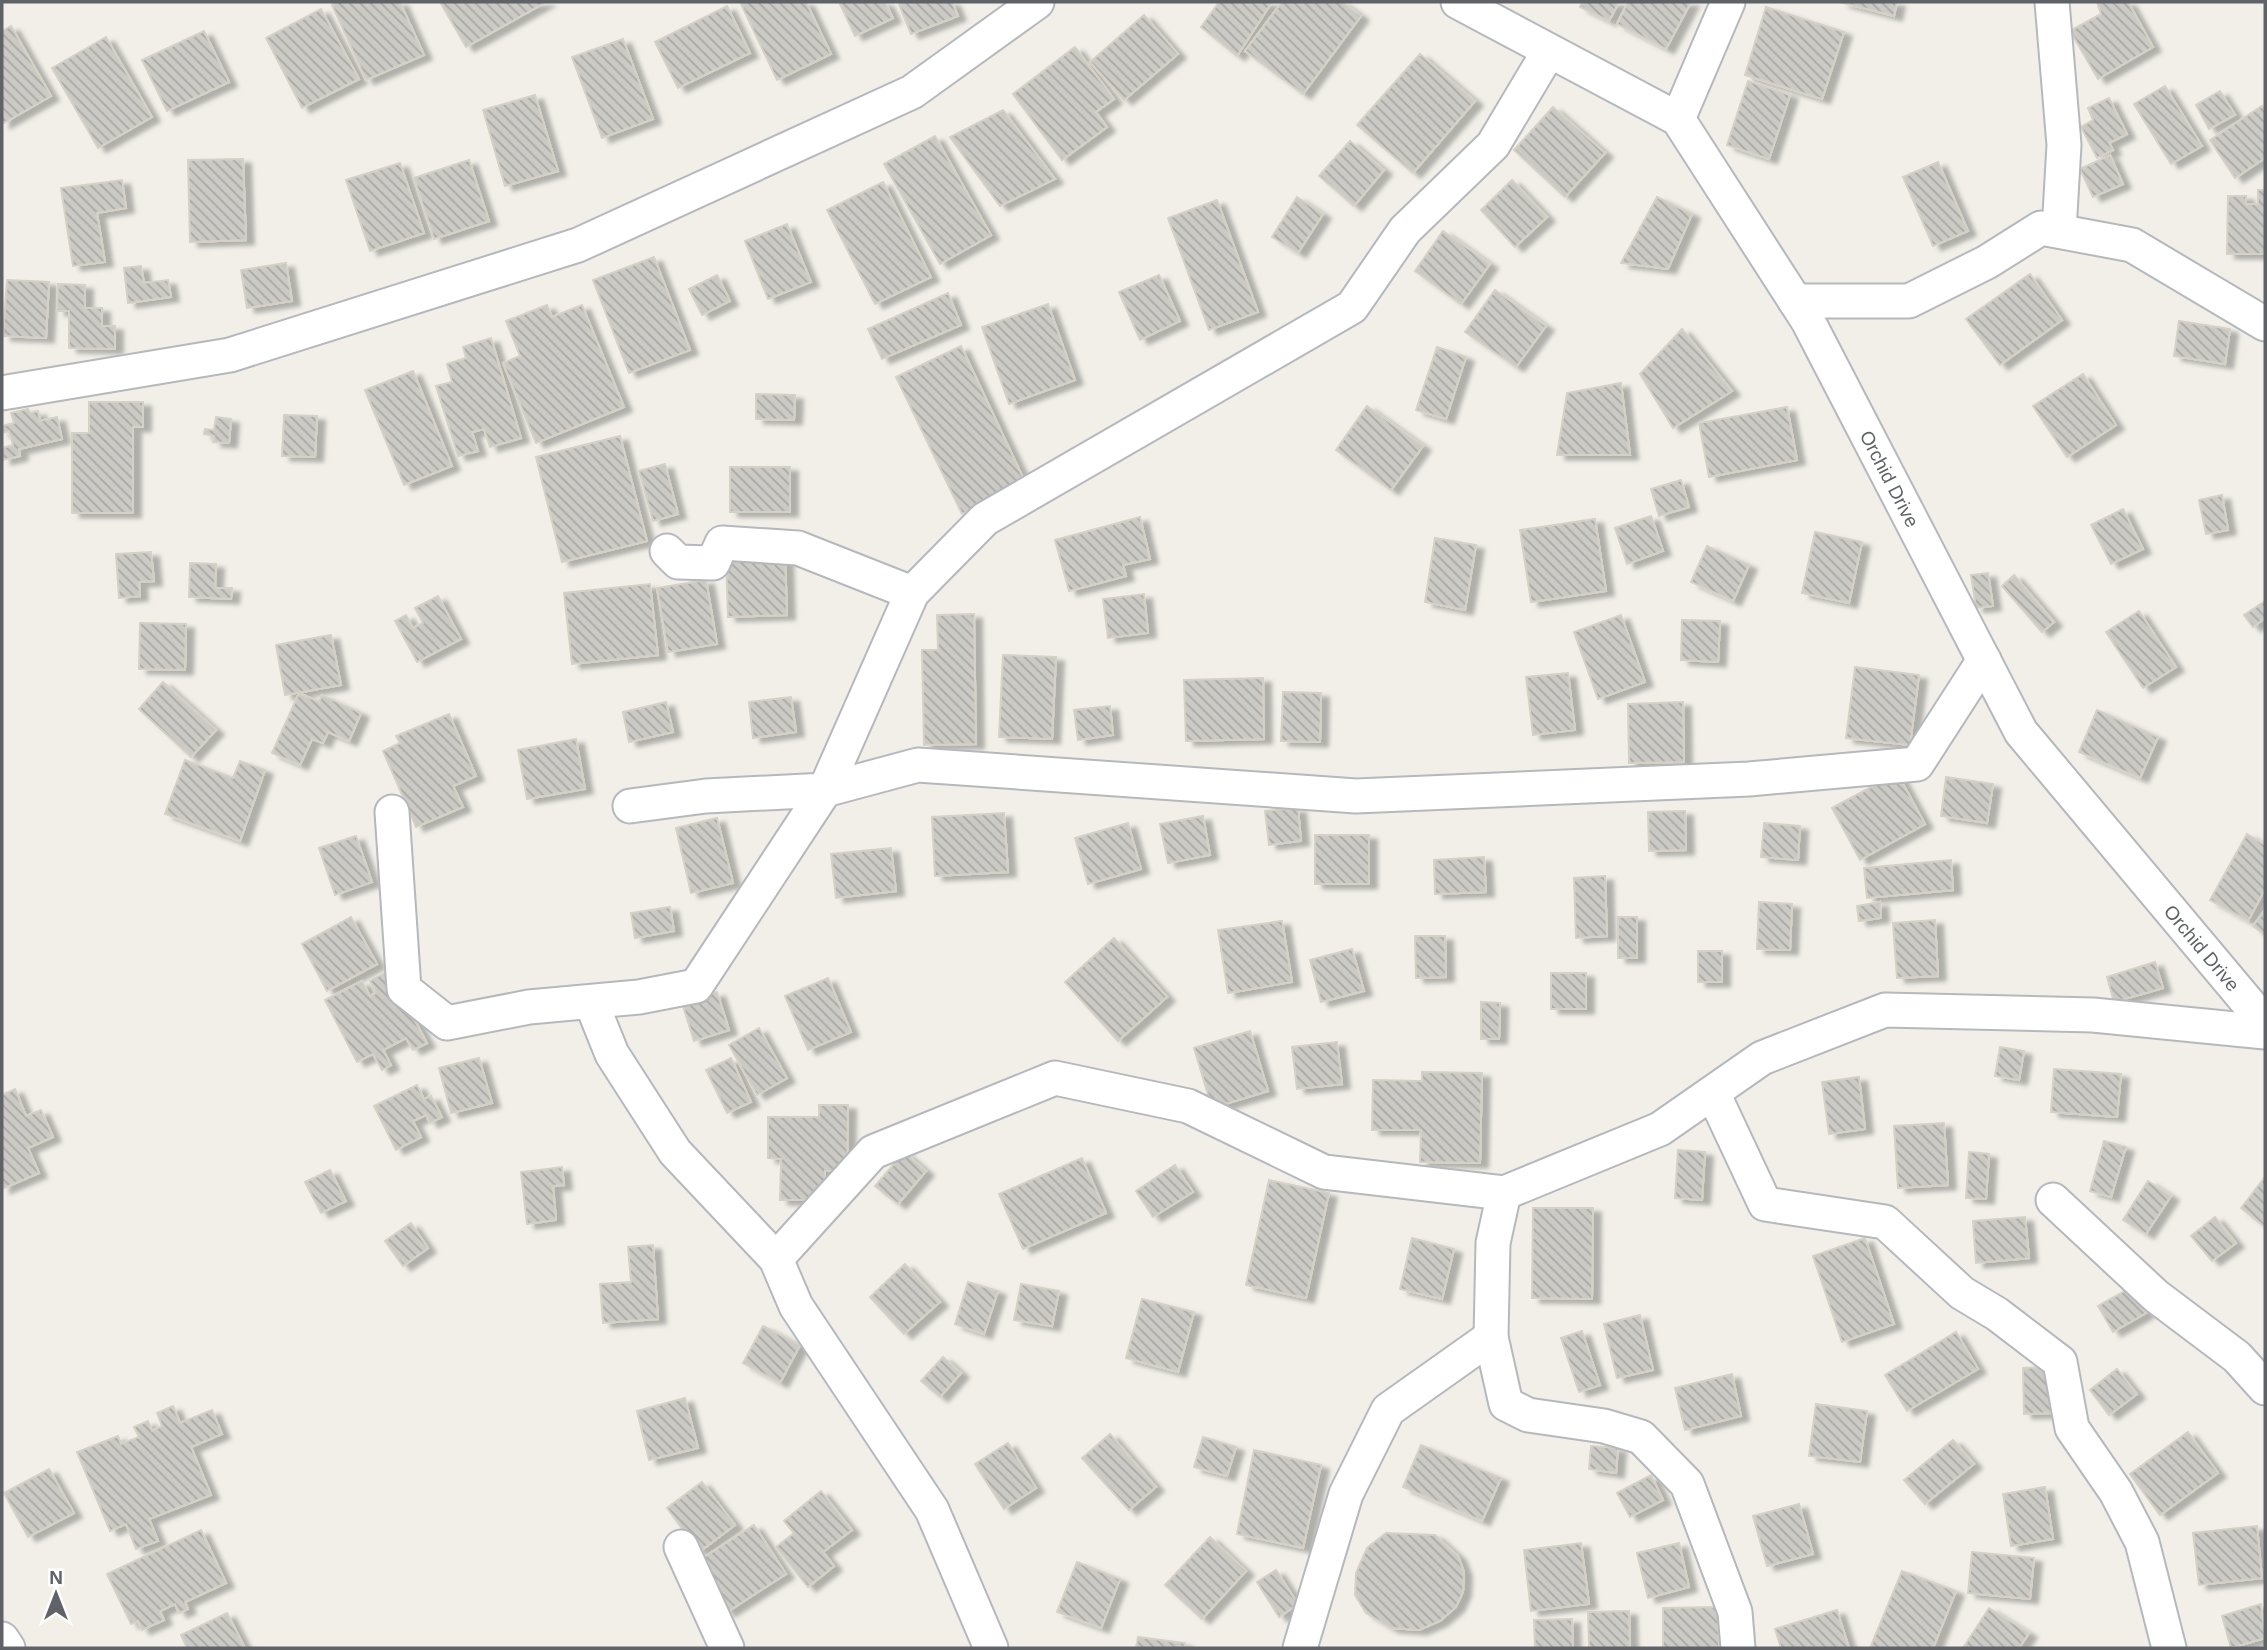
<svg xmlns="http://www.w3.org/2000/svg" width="2267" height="1650" font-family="Helvetica,sans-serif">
<defs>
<pattern id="building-back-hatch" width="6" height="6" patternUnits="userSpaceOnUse" patternTransform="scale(1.75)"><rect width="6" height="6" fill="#cccac5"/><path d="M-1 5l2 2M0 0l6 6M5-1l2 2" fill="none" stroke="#a9a8a4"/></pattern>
<filter id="shadow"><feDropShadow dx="8" dy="4.5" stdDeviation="2" flood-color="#0004"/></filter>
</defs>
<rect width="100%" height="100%" fill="#f1efe8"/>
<path fill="url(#building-back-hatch)" stroke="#d6d1c6" stroke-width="2" filter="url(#shadow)" d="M338 2H400L424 55 366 80 332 5Z
M440 2H546L466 47Z
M740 2H806L831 54 777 80Z
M839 2H885L893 18 855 36Z
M898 2H952L958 16 911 34Z
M1219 2H1272L1237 56 1201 27Z
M1282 2H1342L1361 16 1303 94 1245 51Z
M1582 2H1619L1609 21 1580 7Z
M1628 2H1691L1666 49 1617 24Z
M1840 2H1897L1894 16Z
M2128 2 2153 47 2098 79 2070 31 2101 14 2097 2Z
M727 6 750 53 678 88 655 42Z
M1766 7 1844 32 1822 99 1745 75Z
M321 9 359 79 302 108 266 38Z
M1144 15 1178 54 1124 100 1090 62Z
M11 26 51 96 2 124V31Z
M204 31 229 82 167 111 142 60Z
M106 37 152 117 98 148 52 68Z
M623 39 653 119 602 138 572 57Z
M1075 47 1114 99 1096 112 1107 127 1062 160 1013 94Z
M1420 54 1475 101 1413 173 1357 125Z
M1748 81 1790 95 1769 159 1727 145Z
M2165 86 2202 146 2171 164 2134 104Z
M2220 91 2235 115 2209 129 2196 105Z
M535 95 558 171 505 186 483 110Z
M2109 98 2127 134 2109 143 2113 150 2097 158 2081 127 2093 120 2088 108Z
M2262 106 2265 111V158L2235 178 2210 140Z
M1553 107 1605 153 1565 197 1514 150Z
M1003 110 1055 179 1000 206 950 137Z
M935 136 991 235 940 264 884 164Z
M1350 141 1384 170 1354 206 1319 176Z
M2110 155 2123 184 2093 197 2080 169Z
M243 159 246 240 190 242 188 160Z
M469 160 489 221 434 239 414 178Z
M1938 162 1968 231 1933 246 1903 177Z
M400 163 424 233 370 251 346 180Z
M122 180 126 208 97 213 105 262 73 266 61 188Z
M1512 180 1547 217 1515 247 1481 210Z
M883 182 931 277 875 304 827 210Z
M2258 190H2265V254H2227L2228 196H2246V204H2258Z
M1297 197 1323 214 1298 253 1272 237Z
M1657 197 1692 214 1668 269 1621 263Z
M1217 200 1258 312 1209 330 1168 218Z
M787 224 811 282 768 299 745 241Z
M1443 231 1490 264 1461 304 1415 271Z
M654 257 690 350 629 373 593 280Z
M286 263 292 301 247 308 241 270Z
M141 266 144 283 168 280 171 297 128 303 124 268Z
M2030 274 2062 320 2000 365 1966 319Z
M717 275 730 301 702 315 689 289Z
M1159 275 1180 321 1140 340 1119 292Z
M7 280 49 282 46 338 3 336Z
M58 284 85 285V308H102V326H115V349L69 348V311H57Z
M1495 290 1546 326 1516 367 1465 332Z
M948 293 961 325 882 359 868 329Z
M1048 304 1075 380 1009 404 982 327Z
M547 305 552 317 582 305 624 407 536 443 503 363 520 356 506 321Z
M2179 321 2230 329 2225 364 2174 356Z
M1682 329 1732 391 1673 428 1640 374Z
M491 338 521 438 490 447 484 429 472 432 478 451 458 456 436 386 452 382 447 364 466 358 463 347Z
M961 346 1026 484 962 514 896 377Z
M1437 347 1466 357 1446 419 1416 410Z
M413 371 452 466 404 485 365 390Z
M2083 374 2116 425 2067 457 2033 406Z
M1621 383 1630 455H1557L1567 393Z
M756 394 795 395 794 420 756 419Z
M89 402H143V427H133V513H72V433H89Z
M1367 406 1423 446 1391 490 1336 450Z
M1787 407 1797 460 1709 477 1699 423Z
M28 409 30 413 38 411 40 421 57 417 62 439 19 449 20 456 3 460 2 448 13 445 9 431 2 433V426L14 423 11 413Z
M284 415 317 416 315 457 282 456Z
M216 417 231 419 229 443 213 442 214 436 204 434 205 429 214 430Z
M620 436 647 541 562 562 536 457Z
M665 464 678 514 653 521 639 471Z
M730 467H790V512H730Z
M1681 480 1689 507 1659 516 1651 489Z
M2222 495 2228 530 2206 534 2199 500Z
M2123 509 2143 549 2111 564 2091 525Z
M1651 516 1663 551 1627 564 1615 528Z
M1140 517 1150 559 1123 565 1126 576 1069 591 1055 540Z
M1595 519 1606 591 1531 602 1520 530Z
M1815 532 1862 542 1849 603 1802 593Z
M1435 538 1476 545 1465 610 1425 602Z
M1707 546 1749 565 1733 601 1691 582Z
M151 552 154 581 139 582 140 596 119 598 116 554Z
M785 556 787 615 728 617 726 559Z
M190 563 216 564 215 588H232L231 599 189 597Z
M1988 573 1993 606 1976 608 1971 575Z
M2014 575 2054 622 2042 632 2002 586Z
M706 580 717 644 668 652 657 588Z
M650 584 658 655 572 664 564 593Z
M1144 594 1148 633 1108 638 1103 599Z
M438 596 461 639 417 662 395 621 406 615 413 628 423 623 415 608Z
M2265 601V618L2253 627 2244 615Z
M2139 611 2176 667 2143 688 2106 632Z
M974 614 976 744 924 745 922 650H938L937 615Z
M1621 615 1645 682 1598 699 1574 632Z
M1682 620 1720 621 1718 662 1681 660Z
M140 623 186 624 185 670 139 669Z
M331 635 341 685 285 695 276 645Z
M1003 655 1056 657 1052 739 999 737Z
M1855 667 1919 675 1910 745 1846 738Z
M1568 673 1575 730 1533 735 1526 677Z
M1263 678 1264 739 1186 741 1184 680Z
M163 682 216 730 191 757 139 709Z
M1283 692 1321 693 1320 742 1281 741Z
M299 693 319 702 322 695 361 713 349 741 328 732 323 743 312 739 300 765 272 753Z
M791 697 796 732 753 738 749 702Z
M666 702 673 732 629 742 623 712Z
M1683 702 1684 762 1629 763 1628 704Z
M1110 706 1113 735 1078 740 1074 710Z
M2097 710 2158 737 2140 778 2079 752Z
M449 714 476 776 453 786 463 807 416 827 383 751 400 743 396 736Z
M576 739 585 789 527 799 518 750Z
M185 760 233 778 240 761 265 770 240 841 165 814Z
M1897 773 1925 824 1860 860 1832 808Z
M1946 777 1993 784 1987 823 1941 816Z
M1298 808 1301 841 1269 845 1265 811Z
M1685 811 1686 850 1649 851 1648 812Z
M1004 813 1008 872 935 876 932 817Z
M1203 816 1210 855 1168 863 1160 824Z
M717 818 733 883 691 893 676 828Z
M1128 823 1141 869 1088 884 1075 838Z
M1764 823 1800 826 1798 860 1761 857Z
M2247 834 2265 845V889L2248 921 2210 900Z
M1315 835H1369V884H1315Z
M356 836 372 882 335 895 319 848Z
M891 848 896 891 836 898 831 854Z
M1484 857 1486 892 1435 894 1434 860Z
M1951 860 1953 890 1867 898 1864 868Z
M1605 876 1607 936 1576 938 1574 878Z
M1759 902 1792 904 1790 950 1757 949Z
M1880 902 1881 918 1859 921 1857 906Z
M670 907 674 931 635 938 631 913Z
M2265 910V935L2253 926Z
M351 917 377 964 327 991 302 944Z
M1618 917H1637V958H1618Z
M1935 920 1938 976 1897 978 1893 923Z
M1282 921 1292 982 1228 993 1218 930Z
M1415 936H1445L1446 977 1416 978Z
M1114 938 1167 997 1118 1041 1065 982Z
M1352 949 1364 991 1321 1002 1310 960Z
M1698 951H1722V982H1698Z
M2155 962 2163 988 2114 1002 2107 977Z
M388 971 427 1043 413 1050 406 1038 383 1050 391 1065 382 1070 373 1054 357 1062 325 1000 362 981 370 996 376 993 370 981Z
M1551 973H1586V1009H1551Z
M828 978 851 1032 808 1050 785 996Z
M717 992 729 1030 694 1041 682 1003Z
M1481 1002 1500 1003 1499 1039H1481Z
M759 1028 787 1078 757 1095 729 1045Z
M1250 1031 1268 1091 1212 1108 1194 1048Z
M1337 1042 1342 1084 1297 1089 1292 1047Z
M2000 1047 2024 1051 2019 1080 1995 1076Z
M479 1058 492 1103 451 1113 439 1068Z
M731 1058 751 1102 727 1113 706 1070Z
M2054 1069 2121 1074 2117 1117 2051 1112Z
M1422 1072 1482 1073 1480 1163 1420 1162 1421 1130H1372L1373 1080 1422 1081Z
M1859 1077 1865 1129 1829 1134 1822 1082Z
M417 1085 424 1099 431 1096 442 1117 430 1123 426 1115 413 1121 421 1137 396 1150 374 1106Z
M15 1089 26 1116 41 1110 53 1137 28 1148 39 1173 2 1189V1095Z
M819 1105H848L847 1171H825V1200H780L781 1159 768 1158V1117H819Z
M1944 1123 1948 1185 1898 1188 1894 1126Z
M2104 1141 2126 1147 2111 1197 2090 1191Z
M1678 1150 1705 1152 1702 1200 1675 1198Z
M904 1152 926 1171 898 1204 875 1186Z
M1969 1152 1989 1154 1986 1199 1966 1198Z
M1082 1158 1106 1213 1023 1249 999 1194Z
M1175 1165 1193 1192 1153 1217 1136 1191Z
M562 1167 564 1185 553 1186 556 1220 527 1224 521 1172Z
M330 1170 346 1201 321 1213 305 1182Z
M2265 1177V1227L2241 1208Z
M1269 1180 1329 1193 1306 1298 1246 1285Z
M2148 1181 2171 1196 2146 1234 2123 1220Z
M1533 1208H1593L1592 1299 1532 1298Z
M2025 1217 2029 1258 1976 1263 1973 1221Z
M2215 1217 2236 1243 2212 1261 2191 1236Z
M411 1223 428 1248 403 1266 385 1241Z
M1412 1238 1454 1249 1442 1299 1400 1289Z
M1865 1238 1894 1324 1842 1342 1813 1256Z
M653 1245 658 1319 603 1323 600 1284 631 1282 628 1247Z
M905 1264 940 1302 904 1334 870 1297Z
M968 1282 998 1291 984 1334 955 1324Z
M1021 1284 1059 1291 1052 1326 1014 1320Z
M2130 1288 2146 1313 2113 1332 2098 1306Z
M1142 1299 1194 1312 1178 1372 1126 1358Z
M1640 1315 1653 1370 1617 1378 1604 1324Z
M763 1326 800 1345 780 1383 743 1363Z
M1582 1331 1600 1385 1579 1392 1561 1338Z
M1956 1332 1978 1369 1907 1411 1885 1375Z
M943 1357 961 1373 940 1397 921 1381Z
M2050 1367 2051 1413 2024 1414 2023 1368Z
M2117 1369 2137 1394 2109 1415 2090 1390Z
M1732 1374 1741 1416 1685 1430 1675 1388Z
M685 1398 698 1448 649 1460 637 1411Z
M1816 1404 1867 1411 1860 1462 1809 1456Z
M173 1406 180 1423 212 1410 222 1434 191 1447 211 1495 149 1519 158 1541 136 1549 126 1524 110 1531 77 1452 118 1436 121 1444 139 1437 134 1427 148 1421 152 1431 162 1426 157 1413Z
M2188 1432 2218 1473 2160 1515 2130 1474Z
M1110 1434 1156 1487 1129 1510 1082 1458Z
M1203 1437 1236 1447 1227 1476 1194 1467Z
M1953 1440 1974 1464 1925 1504 1904 1480Z
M1008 1443 1036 1488 1004 1509 975 1464Z
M1421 1445 1501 1478 1482 1521 1403 1487Z
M1591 1446 1618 1448 1616 1473 1589 1469Z
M1254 1450 1321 1465 1303 1548 1237 1534Z
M49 1469 74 1513 28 1537 4 1493Z
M1651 1475 1663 1500 1630 1517 1617 1493Z
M702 1482 735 1525 699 1552 667 1508Z
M2045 1487 2053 1539 2011 1546 2003 1494Z
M821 1491 852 1530 823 1552 834 1566 808 1587 776 1547 794 1533 784 1521Z
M1799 1504 1813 1554 1767 1566 1753 1516Z
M754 1525 786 1574 727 1612 695 1563Z
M2257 1526 2262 1578 2199 1585 2193 1533Z
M201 1530 226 1583 185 1602 188 1609 179 1613 175 1604 160 1611 164 1620 142 1630 138 1621 131 1624 107 1574Z
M1386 1533 1435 1535 1458 1556 1464 1572 1463 1592 1456 1607 1440 1621 1419 1630 1391 1628 1366 1613 1355 1595 1356 1573 1367 1548Z
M1210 1537 1246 1571 1202 1619 1165 1585Z
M1581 1543 1589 1604 1531 1611 1524 1550Z
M1679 1543 1689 1587 1648 1598 1637 1553Z
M1972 1552 2034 1558 2030 1599 1968 1593Z
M1077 1562 1120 1579 1101 1628 1057 1612Z
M1276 1570 1298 1604 1279 1617 1257 1582Z
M1902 1571 1956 1591 1933 1648H1870Z
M2261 1604 2265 1638 2231 1648 2222 1616Z
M1718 1607 1719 1648H1663V1608Z
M1989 1608 2029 1633 2019 1648H1963Z
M1837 1610 1849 1648H1781L1775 1629Z
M1629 1611 1630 1648H1589L1588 1612Z
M227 1613 245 1648H187L181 1635Z
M1572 1619 1573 1648H1535L1534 1620Z
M1138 1637 1185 1643 1184 1648H1136Z"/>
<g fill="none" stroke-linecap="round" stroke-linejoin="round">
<defs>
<g id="street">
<path id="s1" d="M1458 2 1678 119 1808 321 2021 732 2265 1023"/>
<path d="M2052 2 2064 145 2059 231"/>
<path d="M1678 119 1728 2"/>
<path d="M1795 301H1909L1987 262 2041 228 2132 245 2265 324"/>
<path d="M2 393 230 355 578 245 912 92 1037 2"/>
<path d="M667 551 678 562 713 563 722 543 798 548 912 593"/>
<path d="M630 806 706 796 825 790 912 593 985 519 1352 307 1405 230 1493 145 1549 51"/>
<path d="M392 812 404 989 447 1023 529 1007 639 997 696 986 825 790 918 765 1356 796 1749 779 1917 764 1984 660"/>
<path d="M591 1002 612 1054 675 1152 776 1259 796 1306 932 1510 991 1648"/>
<path d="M1713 1093 1765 1204 1885 1222 1962 1293 1997 1314 2060 1362 2072 1428 2116 1492 2142 1542 2169 1648"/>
<path d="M1504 1193 1493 1243 1491 1337 1506 1404 1528 1415 1604 1426 1641 1437 1687 1484 1735 1612 1738 1648"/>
<path d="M2053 1200 2156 1296 2237 1357 2265 1388"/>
<path d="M776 1259 873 1152 1055 1078 1188 1106 1324 1172 1504 1193 1660 1129 1762 1058 1885 1010 2093 1015 2265 1032"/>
<path d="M681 1547 727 1648"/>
<path d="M2 1639 8 1648"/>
<path d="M1300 1648 1346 1494 1388 1410 1491 1337"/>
</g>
</defs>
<use href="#street" stroke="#b5b8bc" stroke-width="37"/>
<use href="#street" stroke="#fff" stroke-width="33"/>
</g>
<g text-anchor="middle" stroke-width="7" stroke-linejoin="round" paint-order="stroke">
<g font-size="19" fill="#5f6368" stroke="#fff">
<text dy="7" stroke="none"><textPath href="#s1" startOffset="667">Orchid Drive</textPath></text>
<text dy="7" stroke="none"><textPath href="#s1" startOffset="1234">Orchid Drive</textPath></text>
</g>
</g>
<rect width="2267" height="1650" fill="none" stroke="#5f6368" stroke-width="7"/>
<g transform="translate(56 1594)" stroke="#ffffff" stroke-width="5" paint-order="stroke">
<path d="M0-5L12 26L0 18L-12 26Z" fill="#5f6368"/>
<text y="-10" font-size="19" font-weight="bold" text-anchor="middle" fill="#5f6368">N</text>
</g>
</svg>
